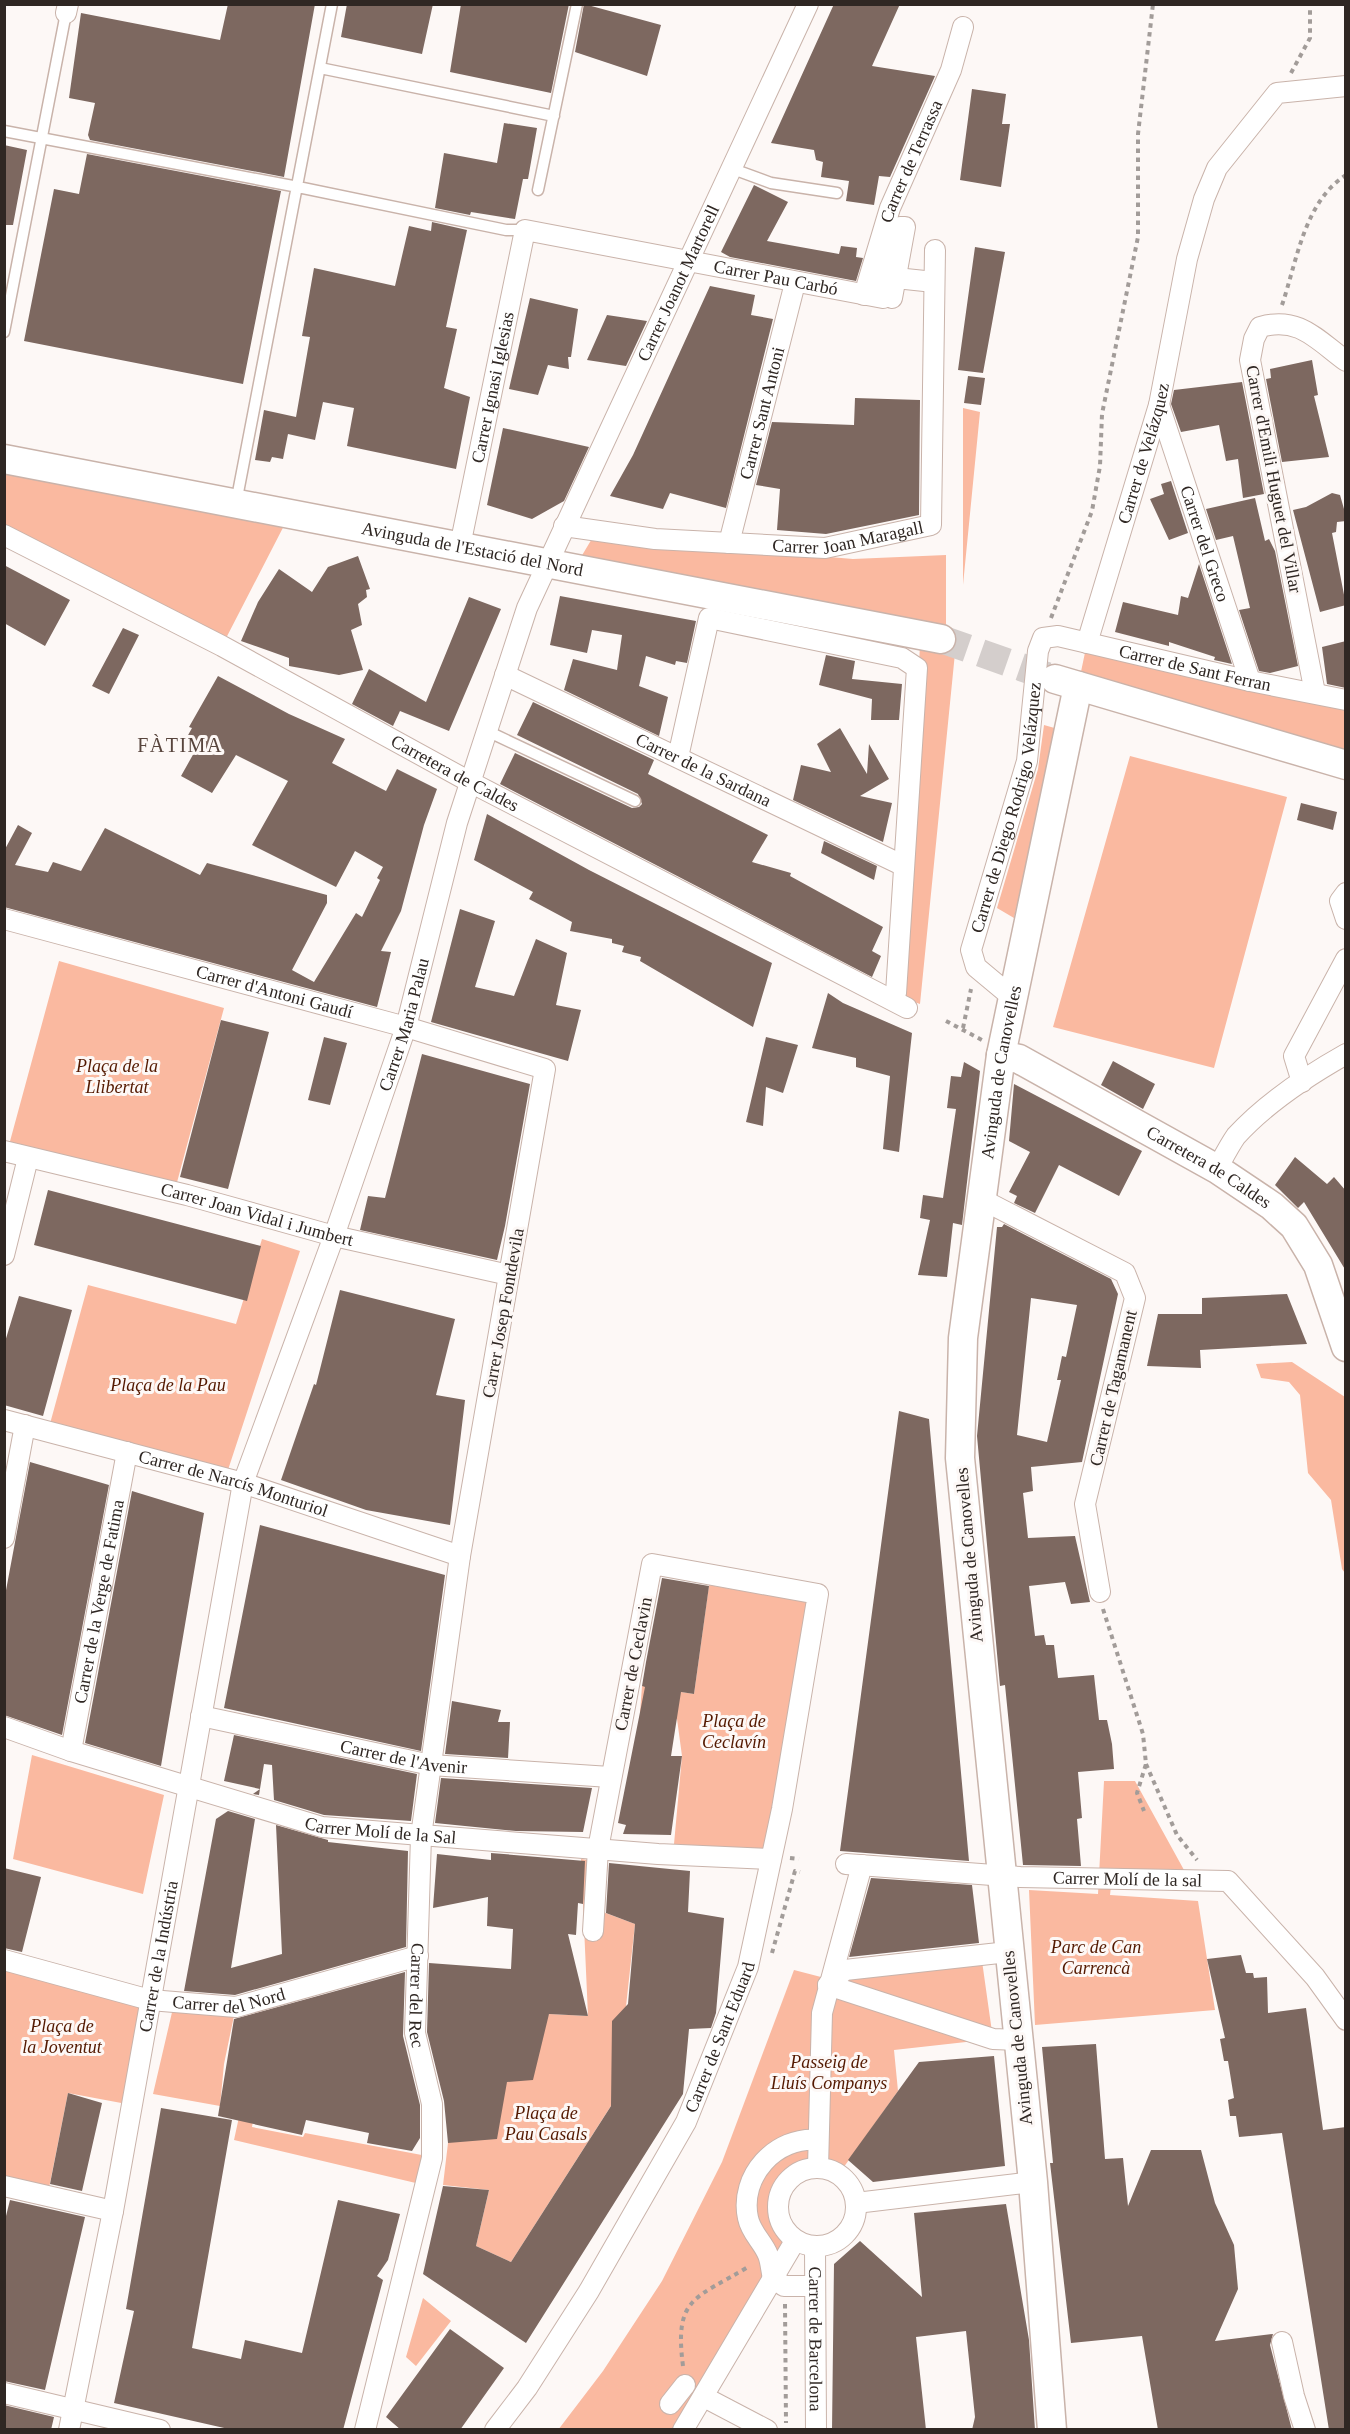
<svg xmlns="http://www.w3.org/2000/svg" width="1350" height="2434" font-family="Georgia,serif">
<rect width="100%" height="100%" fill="#fdf8f6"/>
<path fill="#fab9a0" d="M963 408 980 412 963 585Z
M4 459 290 514 222 646 5 535Z
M593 537 853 559 946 555V625L578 562Z
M1087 643 1345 700V764L1078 686Z
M920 644 955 653 920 1004 903 998Z
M1044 725 1058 729 1014 918 997 908 1038 769Z
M1130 756 1287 797 1214 1068 1053 1027Z
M59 961 224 1008 176 1186 9 1145Z
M262 1239 300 1251 225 1479 48 1431 88 1285 236 1324Z
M1292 1362 1345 1397V1573L1342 1569 1331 1500 1308 1473 1300 1395 1289 1382 1261 1378 1256 1364Z
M709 1585 817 1604 764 1859 673 1855 682 1756 677 1719 640 1713 642 1686 694 1694Z
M32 1755 164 1795 143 1894 13 1859Z
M1104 1781H1135L1184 1870 1113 1869 1110 1895 1198 1901 1215 2010 1035 2025 1029 1890 1098 1894Z
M581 1859 608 1863 603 1912 635 1924 616 2098 511 2262 476 2246 489 2190 443 2185 448 2143 507 2082 549 2014 588 2016Z
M5 1961 150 2000 132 2105 68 2093 49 2188 5 2177Z
M982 1961 993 2039 894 2050 898 2091 841 2171C823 2154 796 2169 779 2181L774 2220 788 2240 676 2429 558 2430 603 2371 662 2281 722 2162 794 1970 821 1977Z
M173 2008 235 2011 224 2064 220 2106 153 2094Z
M239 2117 253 2121 252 2127 303 2137 305 2133 427 2156 420 2184 234 2140Z
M423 2298 451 2321 416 2366 406 2357Z"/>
<path fill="#7d6860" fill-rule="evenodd" d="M228 4H315L284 177 90 140 88 135 95 103 69 98 81 13 220 40Z
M347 4H433L422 54 341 37Z
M461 4H569L551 93 450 72Z
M584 4 661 25 647 76 575 52Z
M834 4H900L872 66 935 76 890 177 879 176 874 205 846 201 849 181 821 177 823 162 816 160 814 150 771 143Z
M972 89 1006 94 1002 124H1010L1001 187 960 180Z
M504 123 537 128 528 179H523L515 219 471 212 470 215 435 208 444 153 497 163Z
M4 145 27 150 13 225H4Z
M87 154 281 191 243 384 24 341 54 189 79 194Z
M754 185 788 202 767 241 839 254 841 246 857 248 856 257 863 258 856 281 730 257 721 252Z
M432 222 467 230 446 327 457 329 444 388 470 397 456 469 347 446 354 408 323 402 315 440 288 434 283 459 272 457 270 462 255 460 264 410 296 417 310 337 302 336 314 268 395 286 409 226 431 231Z
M975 247 1005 252 983 373 958 370Z
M710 286 755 295 751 315 773 319 726 508 670 493 663 509 610 496 633 455Z
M530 298 578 309 571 357H568L569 369 548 365 538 395 509 389Z
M607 315 647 321 626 366 587 360Z
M1312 360 1318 395 1314 396 1329 457 1282 462 1266 379 1271 378 1270 369Z
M968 376 985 378 981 405 964 403Z
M1242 382 1264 494 1243 498 1238 459 1226 461 1219 425 1181 432 1171 404 1174 390Z
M855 398 920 400 919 515 826 534 777 530 780 489 756 485 772 422 854 425Z
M503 428 589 447 564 501 532 519 487 505Z
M1171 481 1188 533 1169 540 1150 499 1164 494 1161 484Z
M1332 493 1340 495 1346 516V521L1337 522 1336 532 1332 533 1346 605 1320 612 1293 510 1306 507Z
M1255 498 1265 541 1269 539 1275 551 1298 666 1270 673 1259 671 1239 610 1250 608 1233 536 1216 540 1206 509Z
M358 556 370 589 366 590 367 597 358 604 362 625 351 630 363 670 339 675 289 666V658L241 641 258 602 279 569 312 592 328 567Z
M1199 564 1232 664 1214 660 1215 657 1169 642V646L1115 632 1123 602 1178 615 1181 596 1188 598Z
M4 565 70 600 45 646 4 623Z
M560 596 696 621 687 663 676 661 675 665 646 656 639 686 668 697 659 736 564 690 573 659 617 670 622 635 592 630 587 653 550 645Z
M469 597 501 609 449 731 400 711 393 726 352 704 369 669 426 702Z
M123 628 139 635 109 694 92 686Z
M1346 641V688L1327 684 1322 647Z
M826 655 855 661 852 679 902 684 899 720H871L872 699 819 685Z
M218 676 289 714 345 739 332 763 386 791 397 769 437 789 424 825 401 911 381 951 391 952 377 1007 4 907V851L18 825 32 833 15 865 48 872 53 862 81 871 105 828 200 875 207 863 327 895V903L292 970 314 982 356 913 362 917 380 880 377 878 383 867 355 851 336 887 252 845 288 781 236 755 212 793 181 776 199 744 187 737 192 728 189 727Z
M533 702 654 760 648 774 768 835 752 862 791 873 790 876 883 927 872 951 881 956 872 977 500 784 515 753 632 808 639 807 642 804 638 794 517 735Z
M840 728 867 774 869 744 889 779 860 796 892 803 883 842 793 800 801 765 831 772 817 744Z
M1301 803 1337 812 1333 830 1297 820Z
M487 814 589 870 772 963 753 1027 640 961 641 957 622 952 624 946 612 943V939L570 931 572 922 529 899 533 892 474 860Z
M824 841 877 866 874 880 821 853Z
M460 909 495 921 475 987 514 996 536 939 567 953 556 1005 581 1010 568 1061 431 1022Z
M828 993 843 1003 912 1033 899 1152 883 1149 890 1076 856 1067V1058L812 1048Z
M221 1020 269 1032 228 1189 180 1177Z
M324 1037 347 1043 330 1105 308 1100Z
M766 1037 798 1045 783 1093 766 1087 763 1126 746 1122Z
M422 1054 530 1084 505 1226 497 1260 360 1230 368 1196 385 1198Z
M1113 1061 1155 1084 1143 1109 1101 1085Z
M964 1062 980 1071 962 1225 953 1223 947 1277 918 1275 930 1220 920 1218 923 1195 943 1198 956 1109 947 1108 951 1076 961 1077Z
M1014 1084 1142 1151 1119 1196 1059 1165 1035 1213 1014 1203 1017 1196 1009 1192 1030 1152 1009 1141Z
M1295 1157 1327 1184 1334 1177 1346 1191V1271L1304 1202 1298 1208 1275 1185Z
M48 1190 261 1246 247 1301 34 1245Z
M1004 1224 1111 1279 1118 1294 1082 1462 1031 1467 1033 1491 1023 1493 1028 1538 1075 1536 1090 1602 1071 1604 1065 1582 1029 1586 1035 1636 1044 1635 1046 1645H1054L1058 1678 1094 1675 1099 1720H1107L1112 1744 1114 1769 1078 1772 1082 1818 1077 1819 1081 1866 1023 1865 1005 1685 1000 1686 977 1436 997 1227H1002ZM1031 1298 1077 1305 1066 1357 1062 1356 1057 1380H1061L1047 1442 1017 1435Z
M340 1290 455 1319 436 1395 465 1400 450 1525 366 1510 281 1480 314 1384 316 1385Z
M1287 1294 1307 1344 1200 1350 1201 1368 1147 1366 1158 1314H1202V1298Z
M19 1296 72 1310 43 1416 4 1405V1345Z
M899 1411 929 1419 969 1861 840 1851Z
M30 1462 109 1485 62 1735 4 1715V1601Z
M132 1491 204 1513 161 1766 85 1743Z
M260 1525 445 1575 421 1751 224 1708Z
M662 1578 709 1586 694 1694 681 1692 671 1756H682L671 1835 623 1834 626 1825 618 1823 645 1687 642 1686 646 1662Z
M452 1701 501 1710 498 1722H510L508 1758 445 1754Z
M234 1735 417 1774 411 1821 324 1815 274 1800 272 1765 264 1764 259 1795 253 1794 260 1789 224 1781Z
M441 1778 592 1788 583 1832 516 1831 435 1823Z
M228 1811 255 1819 231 1968 282 1954 276 1825 328 1840V1842L408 1851 406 1947 235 1995 184 1991 216 1819Z
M491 1853 585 1861 583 1904 578 1903 576 1935 568 1934 588 2016 549 2014 533 2080 507 2082 497 2139 448 2143 444 2101 427 2032 429 1963 511 1969 513 1929 487 1926 488 1897 433 1908 437 1854 491 1860Z
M609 1863 690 1871 688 1912 724 1918 716 2013 711 2028 689 2029 683 2094 526 2343 423 2274 443 2186 489 2190 476 2246 511 2262 611 2106 612 2021 628 2004 635 1924 606 1913Z
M4 1868 41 1877 22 1952 4 1948Z
M871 1878 972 1885 979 1943 849 1957Z
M1241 1955 1246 1973H1253L1254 1978 1267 1977 1268 2013 1306 2008 1323 2130 1346 2127V2430H1329L1282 2133 1239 2137 1236 2116H1230L1228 2100 1234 2098 1228 2061H1224L1220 2039 1225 2038 1207 1959Z
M405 1972 403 2036 420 2105V2138L412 2151 367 2143 369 2133 306 2120 302 2135 218 2116 234 2019Z
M1096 2044 1105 2159 1123 2158 1128 2206 1151 2150H1201L1215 2203 1234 2245 1238 2289 1215 2341 1273 2334 1270 2345 1292 2430H1158L1142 2336 1071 2343 1050 2163H1053L1042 2047Z
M994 2056 1005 2166 873 2182 848 2160 919 2062Z
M68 2093 102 2103 82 2191 50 2184Z
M161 2108 232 2120 192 2348 241 2359 245 2340 302 2353 338 2200 400 2214 388 2260 377 2276 383 2280 343 2430H233L114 2403 134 2311 126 2309Z
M10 2200 85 2217 45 2390 4 2381V2224Z
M1006 2204 1029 2340 1035 2430H972L975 2417 966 2331 916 2337 926 2430H832L834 2264 860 2241 922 2297 914 2213Z
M450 2329 504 2368 460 2430H401L386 2417Z
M4 2405 54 2417 51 2430H4Z"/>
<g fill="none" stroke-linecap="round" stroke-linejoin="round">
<path stroke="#d4cecc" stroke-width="28" stroke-dasharray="28 14" stroke-linecap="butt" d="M941 639 1055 679"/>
<defs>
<path id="lane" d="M320 68 554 116
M4 131 298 187 506 230H525
M733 169 771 183 837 193
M538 190 577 4
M4 332 66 13
M236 503 332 4
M487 731 635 801"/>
<g id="street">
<path d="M66 13 68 4"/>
<path d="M896 278 934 282"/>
<path id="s1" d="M864 295 890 208 951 70 963 27"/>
<path id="s2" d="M1159 405 1250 681"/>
<path id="s3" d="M564 526 655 539 825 548 931 525 935 250"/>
<path id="s4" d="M4 535 222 646 470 782 907 1008"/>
<path id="s5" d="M729 543 795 283"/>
<path id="s6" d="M460 546 525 230 883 298 900 227H905L892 298"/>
<path id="s7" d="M1087 643 1159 405 1187 259 1204 199 1217 168 1277 93 1346 86"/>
<path id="s8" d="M505 675 902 865"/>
<path d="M1315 693 1250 360 1254 339 1260 327C1299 316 1316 339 1346 361"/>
<path d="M678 757 709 618 902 658 917 668 896 993"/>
<path d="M1346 893 1340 901 1346 919"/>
<path id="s9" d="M4 919 406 1027 545 1069 460 1556 421 1836 415 2033 432 2104V2158L365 2430"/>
<path id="s10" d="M1012 997 976 967 971 950 1027 761 1038 651 1043 638 1058 636 1250 681 1346 700"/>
<path d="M1302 1082 1294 1056 1346 959"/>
<path id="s11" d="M4 1151 187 1195 334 1236 509 1275"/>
<path d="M1217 1169C1223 1158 1229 1146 1236 1136 1266 1103 1307 1076 1346 1054"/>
<path d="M981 1199 1125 1273 1135 1298 1085 1504 1100 1592"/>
<path d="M4 1255 28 1158"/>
<path id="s12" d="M4 1420 243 1483 460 1556"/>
<path d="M4 1538 25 1425"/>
<path id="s13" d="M201 1716 431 1765 610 1777"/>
<path id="s14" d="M4 1727 71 1751 322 1827 658 1854 771 1859"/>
<path id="s15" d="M71 1751 127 1452"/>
<path id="s16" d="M846 1864 1020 1877 1228 1881 1315 1977 1346 2020"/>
<path id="s17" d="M4 1960 150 2000 236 2007 418 1956"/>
<path d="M828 1985 993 2039 1018 2040"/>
<path d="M828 1985 845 1970 1008 1952"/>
<circle cx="817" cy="2207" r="39"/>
<path d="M818 2168 822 2013 862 1865"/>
<path d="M4 2186 113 2211"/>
<path d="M856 2203 1033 2182"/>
<path id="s18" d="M815 2247 816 2430"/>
<path d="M815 2286H784L773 2278C771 2271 771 2262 768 2255 763 2242 751 2233 748 2218 739 2176 776 2136 818 2140"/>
<path d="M1282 2342 1294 2396 1305 2430"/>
<path d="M4 2393 160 2430"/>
<path d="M704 2397 767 2430"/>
<path d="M670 2404 685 2385"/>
<path id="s19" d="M69 2430 113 2211 243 1483 334 1236 406 1027 457 823 527 608 808 4"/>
<path id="s20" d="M495 2430 527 2388 589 2291 686 2122 748 1967 782 1809 818 1594 652 1564 598 1849 593 1931"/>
<path d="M683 2430 795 2241"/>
</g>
<g id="secondary">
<path id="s21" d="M4 459 941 639"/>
<path d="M1055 679 1346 765"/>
<path id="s22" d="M1001 1055 1019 1059 1217 1169 1272 1206 1294 1226 1318 1265 1346 1347"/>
<path id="s23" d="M1052 2430 1033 2182 960 1458 963 1338 1001 1055 1078 686"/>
</g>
</defs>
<use href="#lane" stroke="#c9b3aa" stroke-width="13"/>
<use href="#street" stroke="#c9b3aa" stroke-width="22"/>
<use href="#secondary" stroke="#c9b3aa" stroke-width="31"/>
<path stroke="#a29c99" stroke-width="4" stroke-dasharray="4.5 4.5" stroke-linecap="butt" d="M1291 73 1310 38V4
M1282 305C1297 261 1304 202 1346 175
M1051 618 1092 511 1100 466 1102 414 1138 237V134L1153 4
M946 1021 982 1040
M963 1028 971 989
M1103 1609 1143 1734 1146 1764 1137 1793 1144 1811
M1146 1764 1177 1835 1197 1860
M790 1858 799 1859
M772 1953 795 1871 800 1872
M785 2304 786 2423
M683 2366C674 2297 695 2299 748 2267"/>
<use href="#lane" stroke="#fff" stroke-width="10"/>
<use href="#street" stroke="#fff" stroke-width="20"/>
<use href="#secondary" stroke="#fff" stroke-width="28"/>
</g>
<g text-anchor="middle" stroke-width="6" stroke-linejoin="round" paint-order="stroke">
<g font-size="18" fill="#2f2723" stroke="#fdf8f6">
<text dy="6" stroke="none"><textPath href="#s1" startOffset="142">Carrer de Terrassa</textPath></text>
<text dy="6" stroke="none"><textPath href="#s6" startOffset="578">Carrer Pau Carbó</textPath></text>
<text dy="6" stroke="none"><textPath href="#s19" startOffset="2242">Carrer Joanot Martorell</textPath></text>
<text dy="6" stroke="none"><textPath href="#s6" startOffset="162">Carrer Ignasi Iglesias</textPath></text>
<text dy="6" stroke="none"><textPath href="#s5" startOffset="134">Carrer Sant Antoni</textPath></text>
<text dy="6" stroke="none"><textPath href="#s7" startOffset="198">Carrer de Velázquez</textPath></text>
<text transform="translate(1274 479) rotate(79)" y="6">Carrer d'Emili Huguet del Villar</text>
<text dy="6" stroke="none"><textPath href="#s3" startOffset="286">Carrer Joan Maragall</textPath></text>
<text dy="6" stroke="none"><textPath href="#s2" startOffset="146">Carrer del Greco</textPath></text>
<text dy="6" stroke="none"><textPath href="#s21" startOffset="477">Avinguda de l'Estació del Nord</textPath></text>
<text dy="6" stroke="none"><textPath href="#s10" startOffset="542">Carrer de Sant Ferran</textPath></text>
<text dy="6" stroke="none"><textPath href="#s8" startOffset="220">Carrer de la Sardana</textPath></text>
<text dy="6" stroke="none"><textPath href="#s4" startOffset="510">Carretera de Caldes</textPath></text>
<text dy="6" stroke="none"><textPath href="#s10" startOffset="212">Carrer de Diego Rodrigo Velázquez</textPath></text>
<text dy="6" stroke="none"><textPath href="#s9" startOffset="280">Carrer d'Antoni Gaudí</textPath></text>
<text dy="6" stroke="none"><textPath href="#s19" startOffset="1449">Carrer Maria Palau</textPath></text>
<text dy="6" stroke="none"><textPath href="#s23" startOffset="1365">Avinguda de Canovelles</textPath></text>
<text dy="6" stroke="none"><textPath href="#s22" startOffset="237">Carretera de Caldes</textPath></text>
<text dy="6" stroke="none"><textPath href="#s11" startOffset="261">Carrer Joan Vidal i Jumbert</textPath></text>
<text transform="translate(503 1313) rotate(-80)" y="6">Carrer Josep Fontdevila</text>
<text transform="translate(1113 1388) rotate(-77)" y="6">Carrer de Tagamanent</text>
<text dy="6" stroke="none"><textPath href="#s12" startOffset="238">Carrer de Narcís Monturiol</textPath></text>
<text transform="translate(969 1555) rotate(-95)" y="6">Avinguda de Canovelles</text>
<text dy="6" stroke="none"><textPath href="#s15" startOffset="152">Carrer de la Verge de Fatima</textPath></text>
<text transform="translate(633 1664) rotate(-79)" y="6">Carrer de Ceclavin</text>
<text dy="6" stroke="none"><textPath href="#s13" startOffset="207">Carrer de l'Avenir</textPath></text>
<text dy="6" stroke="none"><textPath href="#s14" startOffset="392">Carrer Molí de la Sal</textPath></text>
<text dy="6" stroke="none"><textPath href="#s16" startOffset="282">Carrer Molí de la sal</textPath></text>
<text dy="6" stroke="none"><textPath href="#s19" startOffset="482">Carrer de la Indústria</textPath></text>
<text dy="6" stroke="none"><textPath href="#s17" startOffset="231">Carrer del Nord</textPath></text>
<text dy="6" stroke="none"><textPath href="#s9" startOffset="1498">Carrer del Rec</textPath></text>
<text dy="6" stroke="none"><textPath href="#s20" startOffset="454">Carrer de Sant Eduard</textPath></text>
<text transform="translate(1017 2038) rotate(-96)" y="6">Avinguda de Canovelles</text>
<text dy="6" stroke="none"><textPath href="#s18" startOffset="92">Carrer de Barcelona</textPath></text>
</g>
<g font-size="18" font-style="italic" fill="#541900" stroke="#fdf8f6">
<text x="117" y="1072">Plaça de la<tspan x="117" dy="21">Llibertat</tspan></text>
<text x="168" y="1391">Plaça de la Pau</text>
<text x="734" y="1727">Plaça de<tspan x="734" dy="21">Ceclavín</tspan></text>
<text x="1096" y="1953">Parc de Can<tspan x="1096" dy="21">Carrencà</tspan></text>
<text x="62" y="2032">Plaça de<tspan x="62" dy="21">la Joventut</tspan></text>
<text x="829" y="2068">Passeig de<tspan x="829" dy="21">Lluís Companys</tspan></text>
<text x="546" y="2119">Plaça de<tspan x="546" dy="21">Pau Casals</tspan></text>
</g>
<g font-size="20" letter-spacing="1.5" fill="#58453d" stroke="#fdf8f6">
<text x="180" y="752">FÀTIMA</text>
</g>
</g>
<rect width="1350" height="2434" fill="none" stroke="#2f2723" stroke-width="12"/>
</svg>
